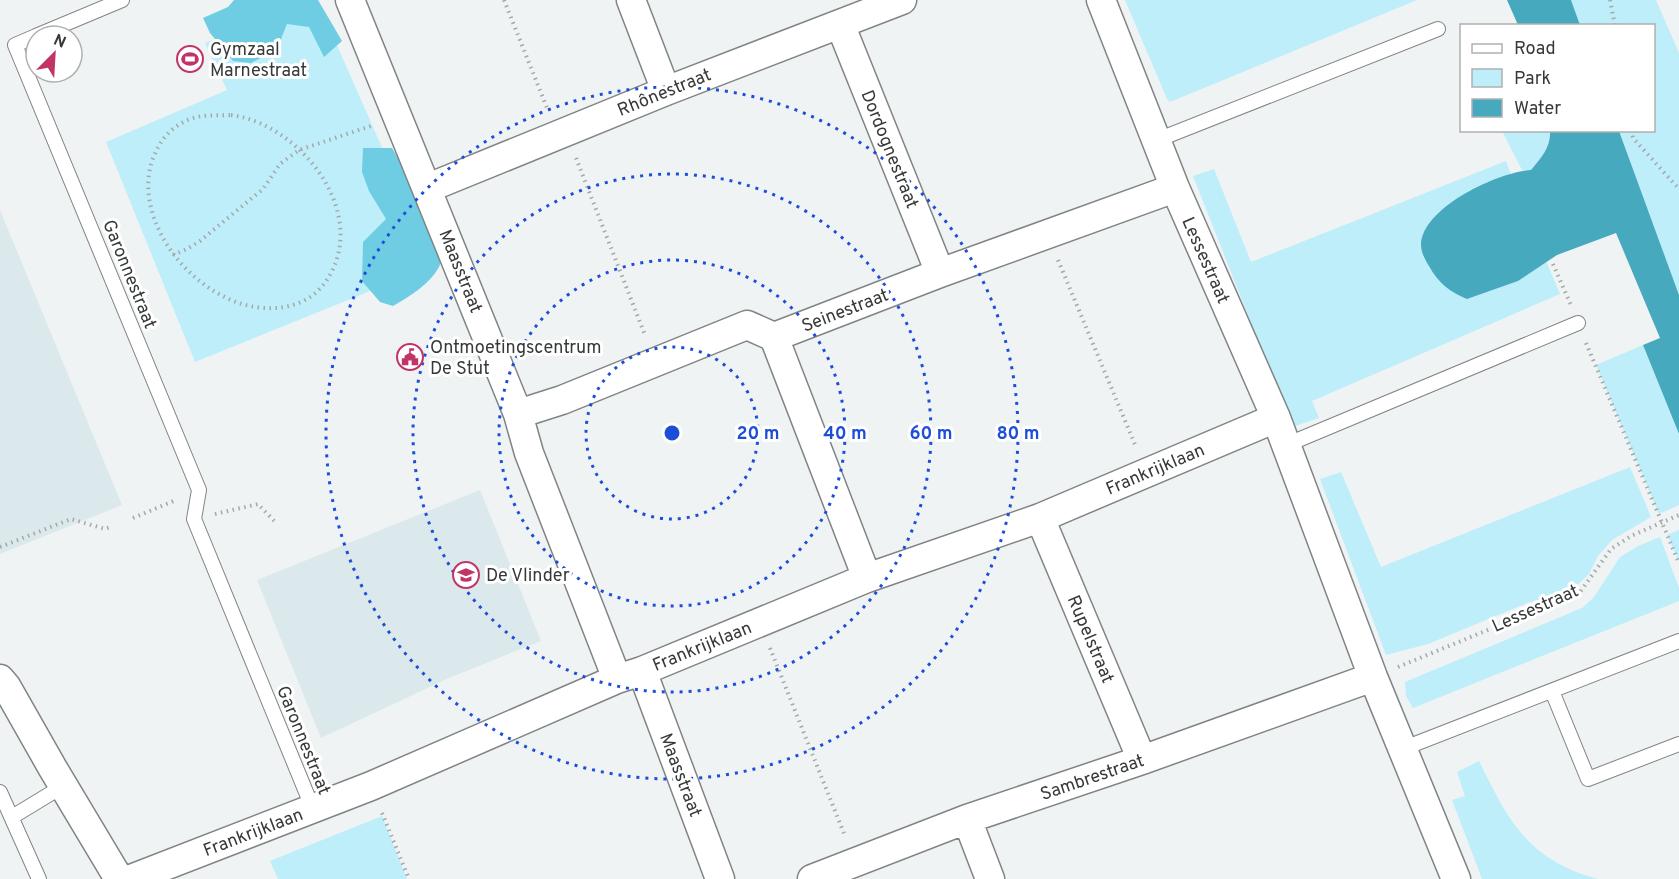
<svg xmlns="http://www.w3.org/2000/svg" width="1679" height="879" font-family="Overpass,sans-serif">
<rect width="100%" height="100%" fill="#eff3f4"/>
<path fill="#dce9ec" d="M0 210 122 505 0 554Z
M480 490 541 641 449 678 321 738 257 580Z"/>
<path fill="#beeef9" d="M307 0H317L433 263 363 294 195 362 106 142 227 90 205 43Z
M1125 0H1417L1170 102 1167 99Z
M1571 0H1656L1679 53V295L1619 131 1654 130V26L1580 25Z
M1502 131H1550C1551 147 1541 158 1531 170H1522Z
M1506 161 1511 175 1481 185 1426 228 1421 245 1424 259 1467 299 1518 281 1546 261 1560 294 1312 401 1319 418 1292 427 1193 176 1214 169 1251 262Z
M1643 345 1679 434V505L1659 514 1596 365Z
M1630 467 1651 517 1612 540 1598 556 1589 574 1573 589 1527 603 1428 644 1386 655 1320 479 1341 472 1381 567Z
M1679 530V561L1667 535Z
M1660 537 1679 588V601L1413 708 1406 696 1405 682 1582 608 1594 597 1620 557 1638 546Z
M1479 761C1509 822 1528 860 1598 879H1482L1452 800 1465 796 1457 772Z
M382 816 407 879H278L270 861Z"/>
<path fill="#6ecde2" d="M234 0H318L342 41 324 57 309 27 287 24 277 49 251 63 233 61 210 33 203 18 228 7Z
M363 148H392C403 166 449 248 439 267 429 285 410 296 393 306L380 302 362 281 363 242 386 219 369 191 362 172Z"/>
<path fill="#47a9be" d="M1507 0H1571L1580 25H1518Z
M1550 131H1619L1679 295V434L1643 345 1660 338 1616 233 1557 255 1518 281 1467 299C1450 292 1438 283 1429 266 1425 260 1421 252 1421 245 1422 207 1499 172 1531 170 1541 158 1551 147 1550 131Z"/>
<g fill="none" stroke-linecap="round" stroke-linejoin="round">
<defs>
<path id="lane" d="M36 36 15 45 199 490 194 519 313 809
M36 36 122 0
M1157 140 1438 29
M1286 445 1578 323
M1552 691 1588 779 1679 744
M1402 749 1679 641
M0 792 39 879
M12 817 63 786"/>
<path id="street" d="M350 0 518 414 529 453 617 679
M631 0 666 91
M1101 0 1175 188 1276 418 1373 677 1456 879
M840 24 940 273
M428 188 666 91 902 0
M774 337 867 578
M518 414 562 400 747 325 774 337 940 273 1175 188
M1040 518 1142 760
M642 671 720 879
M0 679 6 686 52 767 119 879
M967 819 990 879
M131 879 371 786 617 679 642 671 867 578 1040 518 1276 418
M812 879 967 819 1142 760 1373 677"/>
</defs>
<use href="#lane" stroke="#818485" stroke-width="16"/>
<use href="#street" stroke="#818485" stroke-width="31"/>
<path stroke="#a5a8a8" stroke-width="4" stroke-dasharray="1.5 4.5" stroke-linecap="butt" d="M504 0 547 108
M1610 0 1615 26
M231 115C296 123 365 205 332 271 325 285 315 296 301 302 225 334 128 236 152 161 159 141 170 127 190 119 203 114 217 116 231 115Z
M1631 130 1633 138 1679 189
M576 158 645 335
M173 255 187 249 200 241 263 189 280 164 299 150 371 126
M1058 260 1136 447
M1553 264 1571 305
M1586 343 1679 563
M215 514 258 504 277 524
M133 518 176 500
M0 547 71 519 105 529 110 527
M770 648 845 836
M1398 667 1580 592 1611 549 1631 536 1679 515
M382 813 409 879"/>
<use href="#lane" stroke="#fff" stroke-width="14"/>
<use href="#street" stroke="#fff" stroke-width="28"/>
</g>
<g fill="none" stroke="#1d4ed8" stroke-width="3" stroke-dasharray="3 6">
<circle cx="672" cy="433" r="86"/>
<circle cx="672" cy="433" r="173"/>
<circle cx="672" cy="433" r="259"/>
<circle cx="672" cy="433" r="346"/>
</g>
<defs>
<symbol id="stadium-ring" viewBox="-11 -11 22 22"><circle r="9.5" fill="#fff" stroke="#c03467" stroke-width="1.5"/><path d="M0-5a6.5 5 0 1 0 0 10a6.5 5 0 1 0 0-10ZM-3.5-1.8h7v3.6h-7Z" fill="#c03467"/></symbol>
<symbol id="civic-ring" viewBox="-11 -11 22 22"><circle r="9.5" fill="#fff" stroke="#c03467" stroke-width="1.5"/><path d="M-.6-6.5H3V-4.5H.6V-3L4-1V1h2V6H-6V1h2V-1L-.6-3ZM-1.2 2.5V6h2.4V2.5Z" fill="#c03467"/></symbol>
<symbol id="school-ring" viewBox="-11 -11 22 22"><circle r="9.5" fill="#fff" stroke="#c03467" stroke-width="1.5"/><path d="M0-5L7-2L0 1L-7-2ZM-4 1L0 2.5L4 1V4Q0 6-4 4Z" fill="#c03467"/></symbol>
</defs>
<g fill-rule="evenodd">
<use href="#stadium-ring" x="175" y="44" width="30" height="30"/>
<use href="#civic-ring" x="395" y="342" width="30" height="30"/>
<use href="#school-ring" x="451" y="560" width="30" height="30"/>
</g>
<g text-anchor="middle" stroke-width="6" stroke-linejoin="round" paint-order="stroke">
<g font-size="18" fill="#373939" stroke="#fff" text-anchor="start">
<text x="210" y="55">Gymzaal<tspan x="210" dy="21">Marnestraat</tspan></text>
<text x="430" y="353">Ontmoetingscentrum<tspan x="430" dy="21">De Stut</tspan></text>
<text x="486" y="581">De Vlinder</text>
</g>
<g font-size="18" fill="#373939" stroke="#fff">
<text transform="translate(664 92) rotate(-22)" y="6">Rhônestraat</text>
<text transform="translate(890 149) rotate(68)" y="6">Dordognestraat</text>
<text transform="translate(1206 260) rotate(66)" y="6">Lessestraat</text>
<text transform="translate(461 271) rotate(68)" y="6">Maasstraat</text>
<text transform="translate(130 274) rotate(68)" y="6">Garonnestraat</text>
<text transform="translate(845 310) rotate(-21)" y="6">Seinestraat</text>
<text transform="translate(1155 469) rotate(-23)" y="6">Frankrijklaan</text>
<text transform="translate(1535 608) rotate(-24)" y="6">Lessestraat</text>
<text transform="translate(1091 639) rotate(67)" y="6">Rupelstraat</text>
<text transform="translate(702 646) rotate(-22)" y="6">Frankrijklaan</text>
<text transform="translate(304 740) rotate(68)" y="6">Garonnestraat</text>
<text transform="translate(681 775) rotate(69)" y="6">Maasstraat</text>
<text transform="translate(1092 777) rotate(-19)" y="6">Sambrestraat</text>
<text transform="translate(253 832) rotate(-21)" y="6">Frankrijklaan</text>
</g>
</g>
<circle cx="672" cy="433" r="9" fill="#1d4ed8" stroke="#fff" stroke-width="3"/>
<g font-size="18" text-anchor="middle" font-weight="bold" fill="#1d4ed8" stroke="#fff" stroke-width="6" stroke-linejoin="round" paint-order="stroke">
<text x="758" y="439">20 m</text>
<text x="845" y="439">40 m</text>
<text x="931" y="439">60 m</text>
<text x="1018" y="439">80 m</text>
</g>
<rect x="1460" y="24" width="195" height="108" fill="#ffffff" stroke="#afb0b0" stroke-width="1.5"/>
<rect x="1472" y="44" width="30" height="9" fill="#ffffff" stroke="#afb0b0" stroke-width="1.5"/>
<text x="1514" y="54" font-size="18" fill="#373939">Road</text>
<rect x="1472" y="69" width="30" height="18" fill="#beeef9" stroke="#afb0b0" stroke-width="1.5"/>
<text x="1514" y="84" font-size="18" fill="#373939">Park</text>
<rect x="1472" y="99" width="30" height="18" fill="#47a9be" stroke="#afb0b0" stroke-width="1.5"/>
<text x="1514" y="114" font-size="18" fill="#373939">Water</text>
<g transform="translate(54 54) rotate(24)"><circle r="28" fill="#ffffff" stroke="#afb0b0" stroke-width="1.5"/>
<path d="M0-4.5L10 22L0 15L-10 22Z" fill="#c03467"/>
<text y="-9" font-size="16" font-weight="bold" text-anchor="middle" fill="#373939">N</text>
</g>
</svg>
